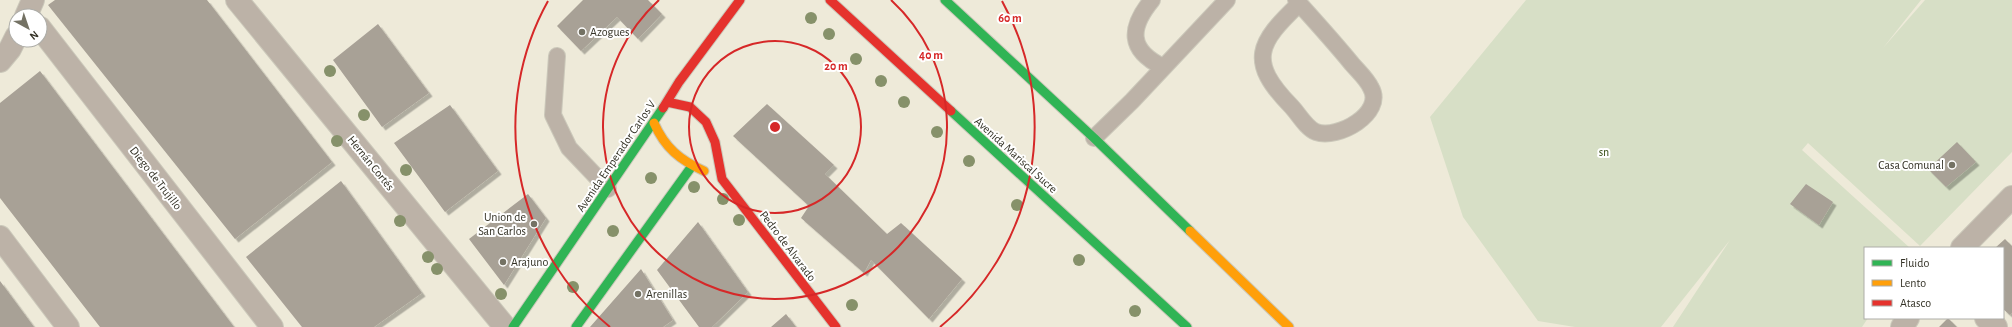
<svg xmlns="http://www.w3.org/2000/svg" width="2012" height="327" font-family="'Alegreya Sans',sans-serif">
<defs>
<filter id="shadow"><feDropShadow dx="3.5" dy="3.5" stdDeviation="0" flood-color="#0004"/></filter>
</defs>
<rect width="100%" height="100%" fill="#eeead9"/>
<path fill="#d7dfc6" d="M1526 0H1921L1883 48 1925 0H2012V152L1920 246 1808 143 1802 150 1910 248H1865V318H1868L1862 327H1673L1730 240 1661 327H1575L1538 321 1463 217 1430 117Z"/>
<path fill="#a8a196" filter="url(#shadow)" d="M55 0H207L332 162 235 239 48 5Z
M583 0H648L662 14 638 39 617 17 581 51 557 26Z
M378 24 429 93 382 127 333 60Z
M40 71 234 327H100L0 198V103Z
M767 104 834 165 825 174 887 234 901 223 962 279 929 319 871 260 864 273 801 218 809 206 733 136Z
M450 105 498 171 445 212 394 143Z
M1957 142 1976 162 1946 187 1928 169Z
M341 181 422 293 374 327H302L246 257Z
M1806 184 1833 202 1819 225 1790 204Z
M528 194 546 218 504 285 469 239Z
M698 222 748 292 712 327H699L657 270Z
M2005 239 2012 246V313L2010 315 2003 309V248H1995Z
M641 269 673 320 663 327H590Z
M0 281 34 327H0Z
M786 314 796 327H771Z
M1948 318 1957 327H1939Z"/>
<g fill="none" stroke-linecap="round" stroke-linejoin="round">
<defs>
<path id="lane" d="M1152 0C1129 28 1128 50 1163 67
M1296 0C1315 21 1334 42 1352 64 1358 71 1367 79 1371 88 1385 113 1338 140 1316 132 1306 128 1298 113 1291 106 1247 61 1258 43 1299 4
M557 56 553 115 569 148 608 189
M1094 138 1132 101 1227 0"/>
<path id="street" d="M237 0 505 327
M26 16 33 0
M40 28 272 327
M0 61 10 49 16 37
M0 237 68 327
M1962 248 2012 197
M1986 318 1996 327
M1902 327 1908 318"/>
<path id="fast" d="M945 0 1094 138 1190 231
M951 111 1187 327
M513 327 663 108
M576 327 692 166"/>
<path id="slow" d="M654 123C665 148 680 160 704 171
M1190 231 1289 327"/>
<path id="jam" d="M830 0 951 111
M667 102 690 107 706 122 715 142 722 179 836 327
M663 108 679 82 740 0"/>
</defs>
<use href="#lane" stroke="#cbc8ba" stroke-width="18"/>
<use href="#street" stroke="#cbc8ba" stroke-width="24"/>
<use href="#fast" stroke="#cbc8ba" stroke-width="11"/>
<use href="#slow" stroke="#cbc8ba" stroke-width="11"/>
<use href="#jam" stroke="#cbc8ba" stroke-width="11"/>
<use href="#lane" stroke="#bcb2a7" stroke-width="16"/>
<use href="#street" stroke="#bcb2a7" stroke-width="22"/>
<use href="#fast" stroke="#30b455" stroke-width="9"/>
<use href="#slow" stroke="#ff9f0a" stroke-width="9"/>
<use href="#jam" stroke="#e5322d" stroke-width="9"/>
</g>
<g fill="#86916a">
<circle cx="811" cy="18" r="6"/>
<circle cx="829" cy="34" r="6"/>
<circle cx="856" cy="59" r="6"/>
<circle cx="330" cy="71" r="6"/>
<circle cx="881" cy="81" r="6"/>
<circle cx="904" cy="102" r="6"/>
<circle cx="364" cy="115" r="6"/>
<circle cx="937" cy="132" r="6"/>
<circle cx="337" cy="141" r="6"/>
<circle cx="969" cy="161" r="6"/>
<circle cx="406" cy="170" r="6"/>
<circle cx="651" cy="178" r="6"/>
<circle cx="694" cy="187" r="6"/>
<circle cx="723" cy="199" r="6"/>
<circle cx="1017" cy="205" r="6"/>
<circle cx="739" cy="220" r="6"/>
<circle cx="400" cy="221" r="6"/>
<circle cx="613" cy="231" r="6"/>
<circle cx="428" cy="257" r="6"/>
<circle cx="1079" cy="260" r="6"/>
<circle cx="437" cy="269" r="6"/>
<circle cx="573" cy="287" r="6"/>
<circle cx="501" cy="294" r="6"/>
<circle cx="852" cy="305" r="6"/>
<circle cx="1135" cy="311" r="6"/>
</g>
<g fill="none" stroke="#d62828" stroke-width="2">
<circle cx="775" cy="127" r="86"/>
<path d="M891 0A172 172 0 1 1 659 0"/>
<path d="M610 327A259 259 0 0 1 548 1M1002 1A259 259 0 0 1 940 327"/>
</g>
<g fill="#747264" stroke="#fff" stroke-width="1.5">
<circle cx="582" cy="32" r="4"/>
<circle cx="1952" cy="165" r="4"/>
<circle cx="534" cy="224" r="4"/>
<circle cx="503" cy="262" r="4"/>
<circle cx="638" cy="294" r="4"/>
</g>
<g text-anchor="middle" stroke-width="4" stroke-linejoin="round" paint-order="stroke">
<g font-size="12" fill="#333125" stroke="#fff" text-anchor="start">
<text x="590" y="36">Azogues</text>
<text x="1944" y="169" text-anchor="end">Casa Comunal</text>
<text x="526" y="221" text-anchor="end">Union de<tspan x="526" dy="14">San Carlos</tspan></text>
<text x="511" y="266">Arajuno</text>
<text x="646" y="298">Arenillas</text>
</g>
<g font-size="12" fill="#314910" stroke="#fff">
<text x="1604" y="156">sn</text>
</g>
<g font-size="12" fill="#333125" stroke="#fff">
<text transform="translate(1016 155) rotate(42)" y="4">Avenida Mariscal Sucre</text>
<text transform="translate(616 156) rotate(-56)" y="4">Avenida Emperador Carlos V</text>
<text transform="translate(371 163) rotate(51)" y="4">Hernán Cortés</text>
<text transform="translate(156 178) rotate(52)" y="4">Diego de Trujillo</text>
<text transform="translate(788 246) rotate(53)" y="4">Pedro de Alvarado</text>
</g>
</g>
<circle cx="775" cy="127" r="6" fill="#d62828" stroke="#fff" stroke-width="2"/>
<g font-size="12" text-anchor="middle" font-weight="bold" fill="#d62828" stroke="#fff" stroke-width="4" stroke-linejoin="round" paint-order="stroke">
<text x="1010" y="22">60 m</text>
<text x="931" y="59">40 m</text>
<text x="836" y="70">20 m</text>
</g>
<rect x="1864" y="247" width="140" height="72" fill="#ffffff" stroke="#adada8"/>
<rect x="1872" y="260" width="20" height="6" fill="#30b455" stroke="#adada8"/>
<text x="1900" y="267" font-size="12" fill="#333125">Fluido</text>
<rect x="1872" y="280" width="20" height="6" fill="#ff9f0a" stroke="#adada8"/>
<text x="1900" y="287" font-size="12" fill="#333125">Lento</text>
<rect x="1872" y="300" width="20" height="6" fill="#e5322d" stroke="#adada8"/>
<text x="1900" y="307" font-size="12" fill="#333125">Atasco</text>
<g transform="translate(28 28) rotate(140)"><circle r="19" fill="#ffffff" stroke="#adada8"/>
<path d="M0-3L7 15L0 10L-7 15Z" fill="#747264"/>
<text y="-6" font-size="11" font-weight="bold" text-anchor="middle" fill="#333125">N</text>
</g>
</svg>
